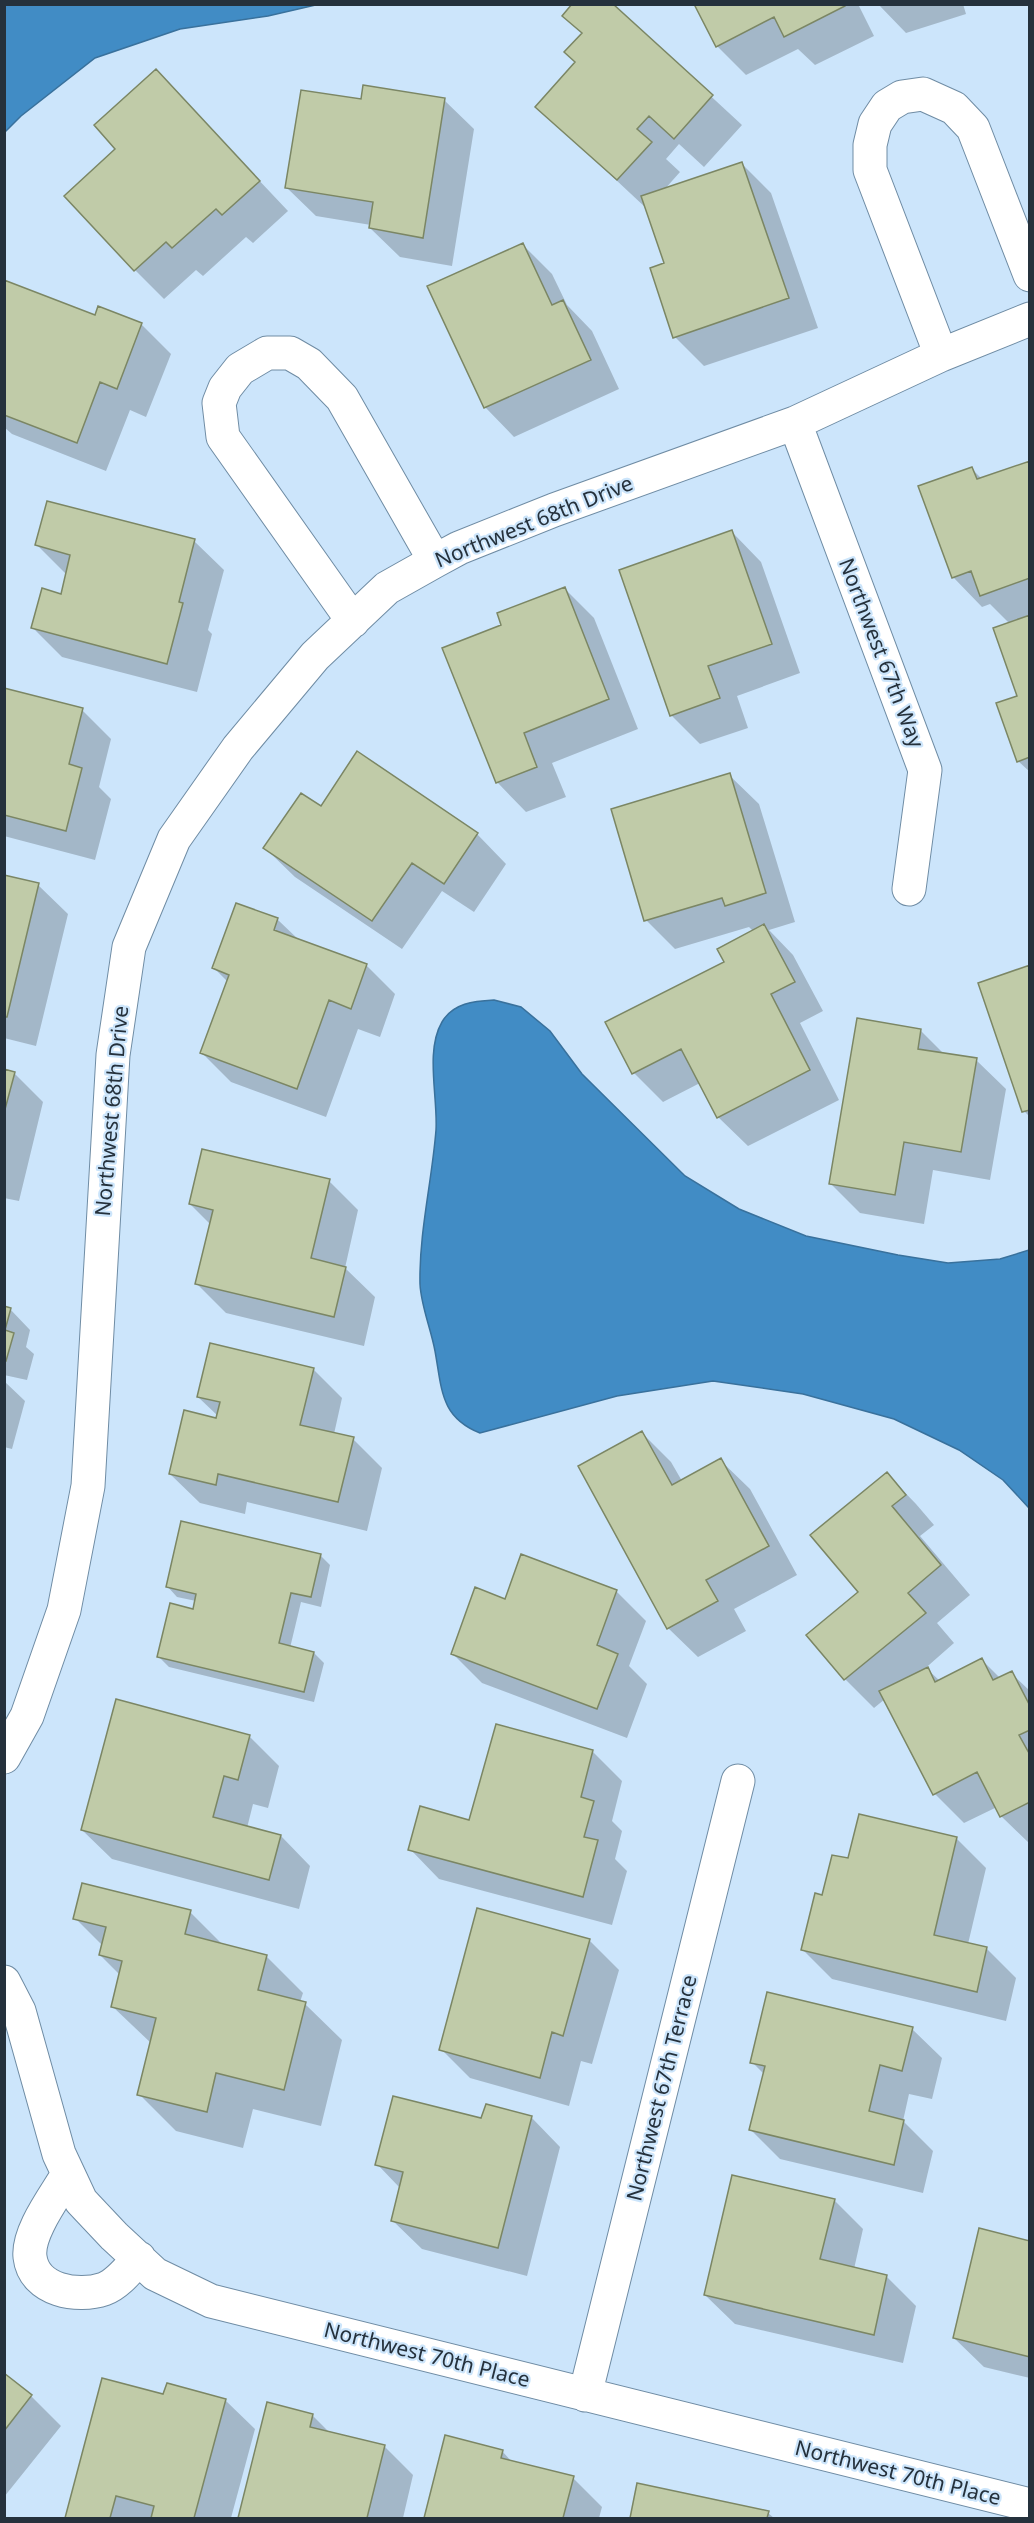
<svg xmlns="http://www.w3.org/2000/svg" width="1034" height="2523" font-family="'Noto Sans',sans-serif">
<rect width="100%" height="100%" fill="#cce5fb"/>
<path fill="#418cc5" stroke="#39719c" stroke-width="1.5" d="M5 4H316V5L268 16 180 29 95 58 21 116 5 132Z
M494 1000 521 1007 550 1031 582 1074 685 1176 739 1209 806 1236 898 1255 948 1263 1000 1259 1029 1250V1508L1003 1480 959 1450 894 1419 803 1394 713 1381 617 1396 480 1433C440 1417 442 1389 435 1351 431 1329 421 1306 420 1284 419 1232 432 1181 436 1130 438 1097 425 1051 442 1022 453 1003 474 1001 494 1000Z"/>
<path fill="#0003" d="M611 4 742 125 704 167 679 144 666 159 680 172 664 190 742 164 771 193 818 328 704 366 675 337 666 264 646 208 537 106 577 63 583 34 564 16Z
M696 4H858L874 36 815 65 798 49 746 75 717 46Z
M878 4H963L966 14 906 33Z
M156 71 288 211 253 243 246 237 203 276 196 270 164 299 135 270 118 149Z
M444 100 474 129 452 266 400 257 370 228 371 225 316 216 286 187 362 101Z
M523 245 552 274 567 305 592 331 619 389 514 437 485 407Z
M4 281 95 317 99 308 141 324 171 354 146 417 130 410 106 471 12 434 4 427Z
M1030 462V772L1018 761 1019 697 1010 624 990 604 982 607 953 577 972 469 982 479Z
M732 532 761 562 800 673 737 696 748 728 700 744 671 715Z
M194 541 224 570 208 630 212 634 197 692 62 657 33 628 62 596 67 575 37 545Z
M564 588 594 618 638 729 552 763 566 797 526 812 497 782 503 626Z
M4 689 82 710 111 739 99 787 111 799 95 860 4 836Z
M358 753 477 834 506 864 474 912 442 891 402 949 295 877 265 848 321 808Z
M729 775 759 804 795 922 769 930 793 955 823 1011 800 1023 839 1100 748 1146 718 1117 700 1083 663 1102 634 1073 753 931 749 927 675 949 646 920Z
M4 877 38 885 68 914 36 1046 4 1038Z
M237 905 278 920 299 940 366 965 395 994 380 1037 358 1029 326 1117 231 1082 202 1053 228 982 214 968Z
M1030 967V1117L1024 1111Z
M920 1030 945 1055 976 1060 1006 1089 990 1180 933 1170 924 1224 860 1213 831 1184Z
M4 1071 14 1073 43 1102 19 1201 4 1198Z
M329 1181 358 1210 345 1268 375 1297 364 1346 226 1313 197 1284 211 1225 190 1204Z
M4 1308 10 1309 30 1330 26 1347 34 1354 27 1380 4 1375Z
M313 1369 342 1398 334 1434 353 1439 382 1468 367 1531 247 1502 245 1514 200 1503 170 1474 217 1420 218 1416 198 1397Z
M4 1381 25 1401 12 1449 4 1447Z
M642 1433 671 1462 682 1481 720 1460 750 1489 797 1575 734 1609 746 1631 698 1657 668 1628Z
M887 1474 916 1504 934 1525 920 1536 970 1595 937 1623 954 1643 921 1672 927 1669 940 1681 982 1660 1000 1678 1011 1673 1030 1691V1844L1001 1816 997 1807 964 1823 935 1794 885 1699 874 1708 845 1679 860 1592Z
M320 1555 330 1565 321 1607 301 1602 290 1648 314 1653 324 1663 314 1702 169 1667 159 1657 194 1611 196 1601 177 1597 167 1586Z
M522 1556 617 1592 646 1621 629 1666 647 1684 627 1738 482 1683 452 1653 505 1601Z
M497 1726 593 1752 622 1781 612 1821 622 1831 615 1859 627 1871 612 1925 439 1879 410 1849 470 1822Z
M249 1736 279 1766 268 1808 253 1804 247 1828 281 1836 310 1866 299 1909 112 1859 82 1830Z
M957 1839 986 1868 968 1944 987 1949 1016 1978 1006 2021 832 1979 803 1950 823 1897 849 1860Z
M190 1912 224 1946 266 1956 303 1993 300 2002 305 2004 342 2040 321 2126 253 2109 243 2148 176 2131 139 2094 152 2044 112 2006 120 1975 100 1955 103 1946 75 1918Z
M589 1940 619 1970 592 2064 581 2061 569 2106 470 2078 441 2049Z
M912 2029 942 2058 932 2099 909 2094 903 2121 933 2151 923 2193 780 2159 751 2130 764 2074 752 2062Z
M531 2117 560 2147 527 2276 422 2249 392 2220 400 2188 377 2164 482 2120Z
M834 2200 863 2229 854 2269 886 2276 916 2306 903 2363 735 2324 705 2295Z
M1030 2242V2378L984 2367 954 2338Z
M4 2375 31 2396 61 2426 4 2497Z
M103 2380 164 2396 225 2400 255 2429 231 2518H67Z
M268 2404 312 2415 330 2433 384 2446 413 2475 403 2518H240Z
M446 2437 502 2451 513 2463 573 2478 602 2507 599 2518H425Z
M638 2485 768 2513 774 2518H631Z"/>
<path fill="#c0cba8" stroke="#7b8664" stroke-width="1.5" d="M572 4H613L713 95 674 139 649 116 637 129 652 142 617 180 535 107 575 62 564 52 582 33 562 16Z
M694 4H845V6L784 37 774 17 716 47Z
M156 69 260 181 222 215 216 209 172 248 166 242 134 271 64 196 115 149 94 125Z
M363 85 445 98 423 238 369 228 373 202 285 188 301 90 361 99Z
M742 162 789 298 673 338 650 268 664 263 641 196Z
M523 243 552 305 563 300 591 360 484 408 427 286Z
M4 280 95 315 98 306 142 323 117 389 100 382 77 443 4 415Z
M1030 461V578L980 596 971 571 952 578 918 486 972 467 977 479Z
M47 501 195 539 179 602 183 603 167 664 31 628 42 588 61 594 70 555 35 545Z
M732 530 772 644 708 666 720 698 670 716 619 570Z
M565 587 609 699 524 733 537 767 496 783 442 648 501 625 497 613Z
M1030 615V757L1017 762 996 703 1017 696 993 628Z
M4 688 83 708 69 764 82 768 66 831 4 815Z
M357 751 478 833 444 884 412 863 372 921 263 848 301 793 321 806Z
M730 773 766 893 725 906 722 898 644 921 611 809Z
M4 875 39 883 7 1017H4Z
M236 903 278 918 274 930 367 964 351 1009 329 1000 297 1089 200 1053 229 975 212 968Z
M764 924 795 982 771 994 810 1070 717 1118 681 1049 632 1074 605 1022 724 962 717 949Z
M1030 965V1110L1022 1112 978 983Z
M857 1018 921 1029 918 1049 977 1058 961 1152 904 1142 895 1195 829 1184Z
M4 1069 15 1072 4 1113Z
M202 1149 330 1179 311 1258 346 1267 334 1317 195 1284 213 1210 189 1204Z
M4 1306 11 1308 5 1330 14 1333 6 1361 4 1360Z
M210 1343 314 1368 300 1425 354 1437 338 1502 218 1474 216 1485 169 1474 184 1410 216 1418 220 1402 197 1397Z
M642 1431 672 1485 721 1458 769 1546 706 1580 718 1601 667 1629 578 1466Z
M887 1472 906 1495 892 1506 941 1565 908 1593 926 1613 844 1680 806 1635 858 1592 810 1535Z
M181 1521 321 1554 311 1597 291 1593 279 1643 314 1652 304 1692 157 1657 170 1603 193 1609 196 1594 166 1587Z
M521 1554 617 1590 597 1645 618 1654 597 1709 451 1654 475 1587 505 1599Z
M982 1658 993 1680 1012 1671 1030 1706V1730L1019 1735 1030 1755V1802L1000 1817 977 1772 933 1795 879 1691 928 1667 935 1682Z
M116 1699 250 1735 238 1780 224 1776 213 1817 281 1835 269 1880 81 1830Z
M496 1724 593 1750 581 1797 594 1801 584 1837 598 1840 583 1897 408 1850 420 1806 469 1820Z
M859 1814 957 1837 934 1935 987 1947 977 1992 801 1950 815 1893 822 1895 832 1855 848 1858Z
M82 1883 191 1910 185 1934 267 1955 258 1990 306 2002 284 2090 216 2073 207 2112 137 2095 156 2018 111 2007 122 1961 99 1955 106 1927 73 1919Z
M477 1908 590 1939 563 2036 552 2032 540 2078 439 2050Z
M767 1992 913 2027 902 2071 880 2065 869 2111 904 2120 894 2165 749 2130 765 2066 750 2063Z
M393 2096 481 2118 486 2104 532 2116 498 2248 391 2221 403 2172 375 2165Z
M732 2175 835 2199 820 2259 887 2275 874 2335 704 2295Z
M979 2228 1030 2241V2357L953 2338Z
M4 2373 32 2395 4 2431Z
M102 2378 163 2394 167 2383 226 2399 194 2518H151L154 2506 116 2496 110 2518H65Z
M267 2402 313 2414 310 2427 385 2445 367 2518H238Z
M445 2435 503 2450 501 2458 574 2476 563 2518H424Z
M637 2483 769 2511 767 2518H630Z"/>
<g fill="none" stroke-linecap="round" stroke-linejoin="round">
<defs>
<path id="minor" d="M941 355 870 170V145L875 124 887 106 902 97 923 94 954 108 973 128 1030 275
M795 423 925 770 909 889
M353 621 223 437 219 403 225 388 240 369 267 353H290L309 364 342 398 435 561
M4 1757 27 1716 64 1610 88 1486 113 1055 129 947 174 839 238 748 315 656 387 588 435 561 459 548 554 510 795 423 941 355 1030 319
M4 1982 19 2011 59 2154 81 2201 114 2236 155 2274 211 2301 1030 2505
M68 2174C56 2195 27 2232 30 2257 34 2291 78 2298 104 2289 118 2284 129 2269 139 2258
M585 2395 738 1781"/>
</defs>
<use href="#minor" stroke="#6f8ca4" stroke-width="35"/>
<use href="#minor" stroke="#fff" stroke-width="33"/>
</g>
<g text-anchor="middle" stroke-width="4.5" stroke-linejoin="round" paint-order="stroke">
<g font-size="21" fill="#25313c" stroke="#cce5fb">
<text transform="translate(534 522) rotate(-22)" y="7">Northwest 68th Drive</text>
<text transform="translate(881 653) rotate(69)" y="7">Northwest 67th Way</text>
<text transform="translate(112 1111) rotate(-85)" y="7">Northwest 68th Drive</text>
<text transform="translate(662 2088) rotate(-76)" y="7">Northwest 67th Terrace</text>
<text transform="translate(427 2355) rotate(14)" y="7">Northwest 70th Place</text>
<text transform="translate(898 2473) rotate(14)" y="7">Northwest 70th Place</text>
</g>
</g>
<rect width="1034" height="2523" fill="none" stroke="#25313c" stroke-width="12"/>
</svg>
